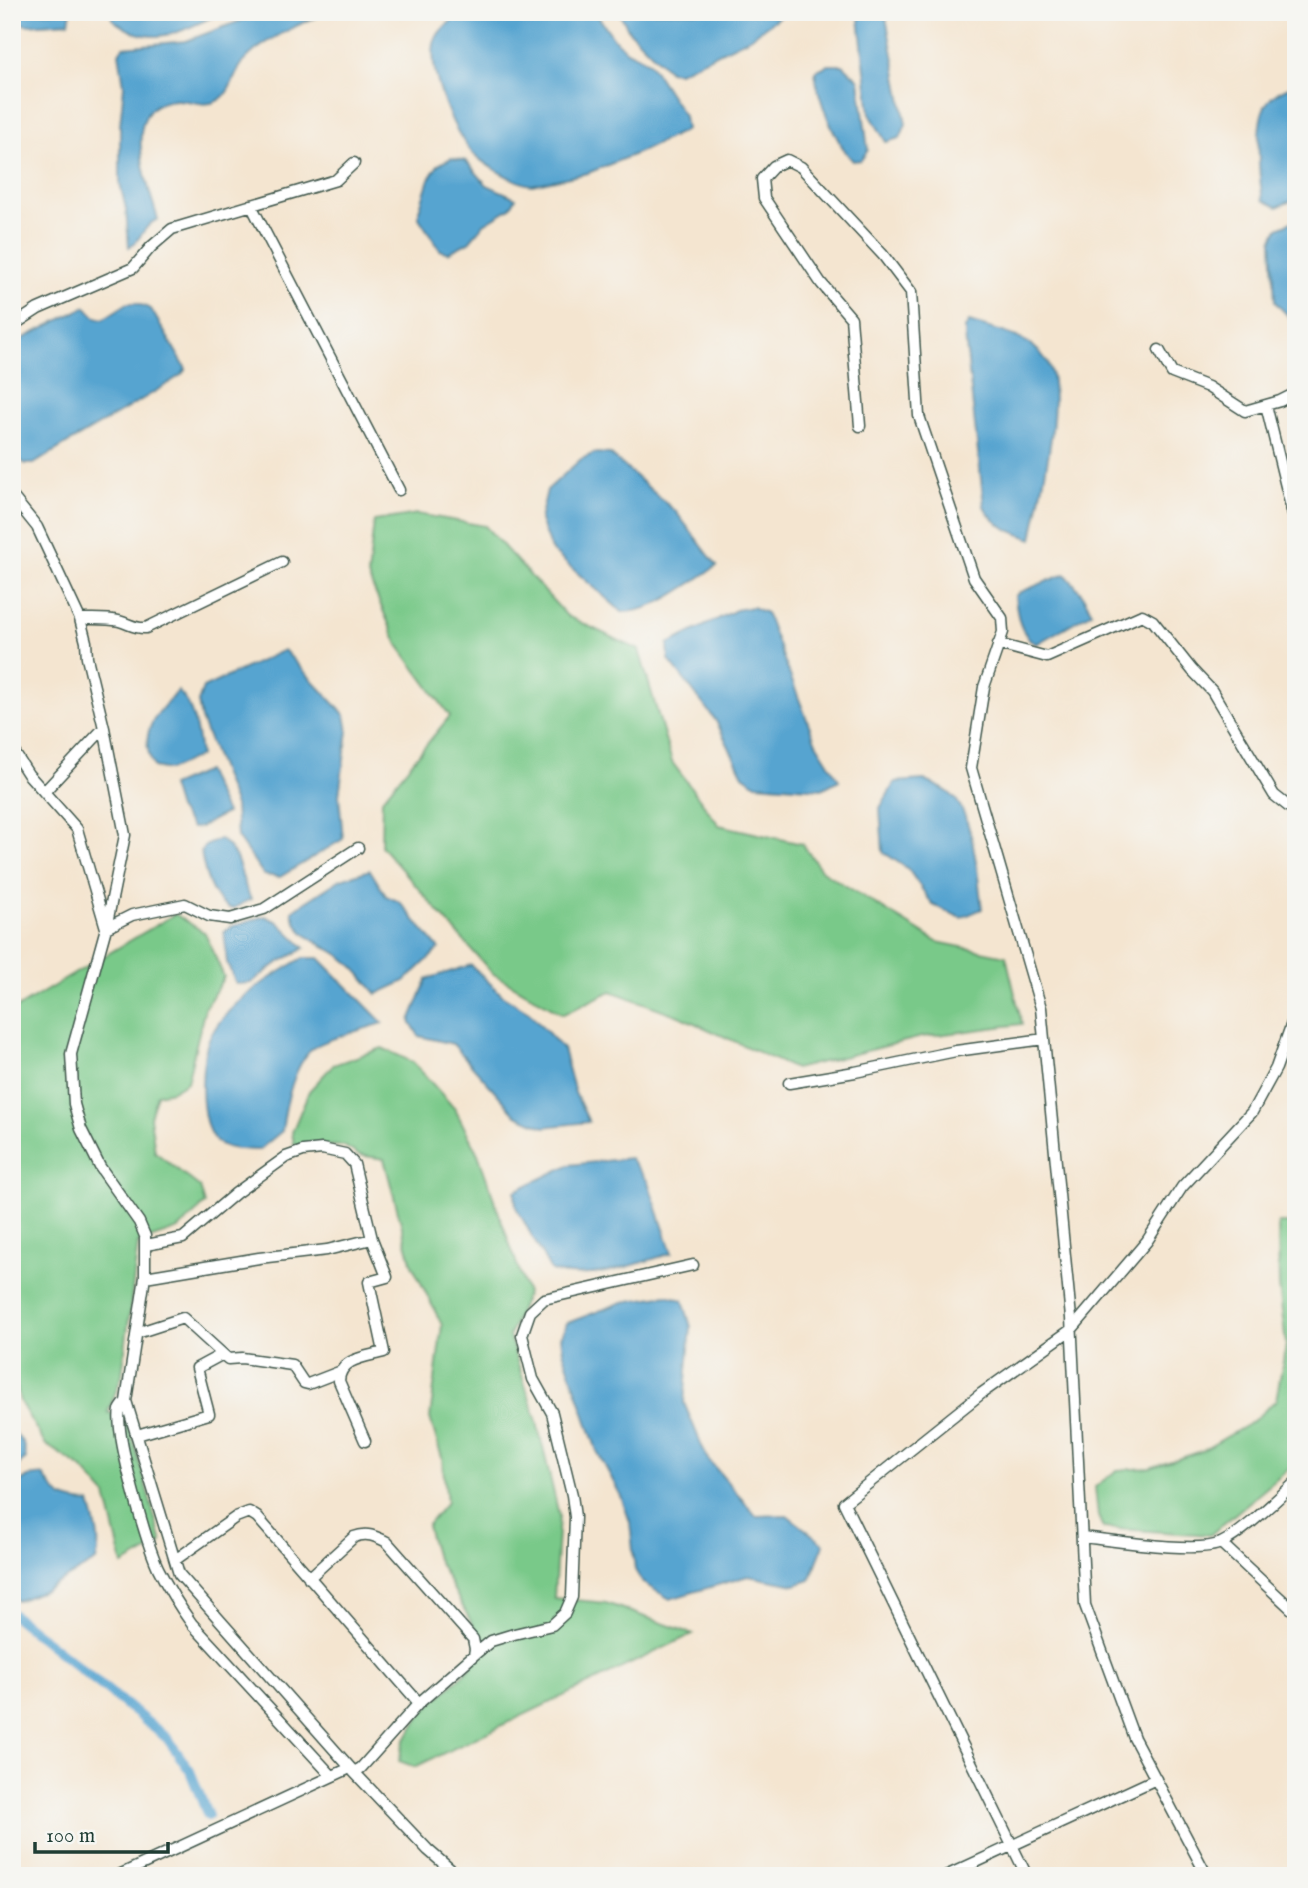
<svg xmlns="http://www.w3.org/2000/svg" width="1308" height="1888" font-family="'IM FELL English',serif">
<rect width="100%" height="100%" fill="#f6f6f2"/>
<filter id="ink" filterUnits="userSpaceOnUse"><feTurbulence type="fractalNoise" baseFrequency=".0143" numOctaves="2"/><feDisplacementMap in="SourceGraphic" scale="14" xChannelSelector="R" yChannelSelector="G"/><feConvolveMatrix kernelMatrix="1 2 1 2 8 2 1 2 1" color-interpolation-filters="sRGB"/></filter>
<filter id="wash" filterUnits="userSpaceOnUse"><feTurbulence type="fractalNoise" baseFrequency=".00686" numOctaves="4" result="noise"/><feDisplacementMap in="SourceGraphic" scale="28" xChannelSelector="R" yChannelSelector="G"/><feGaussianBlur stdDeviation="1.57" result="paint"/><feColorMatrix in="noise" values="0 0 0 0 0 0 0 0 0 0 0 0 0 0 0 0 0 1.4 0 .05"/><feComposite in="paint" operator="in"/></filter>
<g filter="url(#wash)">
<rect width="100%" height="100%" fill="#f4e5d0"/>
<path fill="#79c989" stroke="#4c835e" stroke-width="2" d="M417 514 485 526 567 616 639 650 672 762 719 825 802 844 822 871 937 942 1006 956 1022 1024 922 1037 795 1069 679 1016 611 991 563 1014 492 973 381 846 382 799 450 716 398 645 368 576 374 521Z
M175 914 205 933 224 977 205 1008 187 1082 172 1091 157 1094 150 1117 155 1152 200 1187 205 1204 179 1229 138 1243 122 1375 108 1412 128 1422 162 1543 123 1565 106 1495 82 1468 45 1444 20 1402 12 1363V1011Z
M382 1048 413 1062 455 1109 478 1154 527 1293 509 1336 536 1418 559 1515 554 1598 606 1603 693 1634 415 1767 399 1761 404 1741 423 1712 471 1667 482 1642 435 1555 427 1526 447 1502 442 1458 430 1418 442 1325 412 1265 384 1159 359 1155 344 1146 294 1145 292 1132 309 1091 333 1065Z
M1278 1223H1296V1463L1210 1535 1103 1528 1098 1516 1095 1487 1117 1470 1150 1468 1202 1451 1252 1422 1276 1400 1286 1345 1279 1286Z"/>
<path fill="#57a4d0" stroke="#3b7082" stroke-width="2" d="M12 12H71L69 22 26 25 12 19Z
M111 12H223C182 30 153 52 112 19Z
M264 12H328C303 22 257 43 242 64 235 73 231 90 223 97 207 110 193 100 177 100 116 101 148 186 158 219 142 226 143 239 129 247L126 209 120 184V125L124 85 119 53 123 47 186 41Z
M463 12H595L615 40 627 51 649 62 684 116 686 130 640 152 588 173 532 185C515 183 482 164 471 151 452 129 429 73 434 44 436 31 453 20 463 12Z
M619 12H786L748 39 679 72 669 71 629 31Z
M856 12H885L906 124 900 138 886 142 870 114 859 18Z
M828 65H843L859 80 868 150 861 160 853 161C835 142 817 97 815 71Z
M1289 87 1296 88V199L1277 207 1263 200C1259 178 1254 121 1267 103 1272 95 1280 91 1289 87Z
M451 158 466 161 487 185 516 198 510 208 484 224 469 242 448 253 440 250 419 218V210L429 179 438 165Z
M1296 220V324L1275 302 1272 241 1278 228Z
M128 303H136L151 309 186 369 181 375C133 407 82 433 34 464H26L13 456 12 344 85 307 96 317 103 319Z
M969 322C990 329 1016 333 1034 347 1040 352 1048 361 1050 368 1063 408 1040 496 1032 539 1012 532 994 526 984 506L965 336V328Z
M595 453 610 454 676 512 717 566C690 583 654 613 622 612L551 550 540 520 547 490 581 459Z
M1065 574 1080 591 1092 612 1036 644C1019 634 1017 614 1015 596L1020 592Z
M752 607 766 613 816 743 839 780 822 789 756 784 743 775 716 721 669 660 668 644 736 610Z
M284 650 345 715 348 731 339 795 343 839 280 877 264 875 237 837 235 806 201 719 198 702 203 688Z
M178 691C194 705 198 736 200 756L169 770 154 767C137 734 155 714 178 691Z
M206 771 226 813 200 827 192 828 178 809 171 786Z
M924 780C932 784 942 787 949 793 974 810 978 880 982 909L961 918 933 905 908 869 883 852 880 808 895 782Z
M220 839C244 857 238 876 251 899L232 909C211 903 204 871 201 852L205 846Z
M370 870 386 896 400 902 439 949 405 981 377 994C367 983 358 970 347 961 326 943 299 942 292 911L341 879Z
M265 916 278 922 305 948 276 964 251 983 236 984 227 963 224 932 230 927Z
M303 958H319L383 1023C365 1029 332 1037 316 1046 294 1060 285 1107 282 1131L259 1150C244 1149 229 1151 217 1142 197 1126 199 1053 212 1033 232 1000 270 977 303 958Z
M471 965 503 996 529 1012 563 1049 575 1093 589 1122 544 1127 516 1115 453 1044 419 1036 410 1021 427 979Z
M630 1158 648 1182 672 1253C633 1265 592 1282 551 1271L516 1207 515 1191 569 1165Z
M667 1295 683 1300 691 1327 684 1403 707 1458 756 1516 787 1515 824 1544 810 1580 795 1585 748 1576 670 1599 643 1583 635 1570 630 1522 620 1494 597 1451 563 1351 561 1337 567 1323 623 1302Z
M12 1430 23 1443 26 1459 12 1470Z
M43 1475C58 1497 62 1502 90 1503 95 1522 102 1541 96 1561L45 1590 17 1601 12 1592V1488L28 1477Z"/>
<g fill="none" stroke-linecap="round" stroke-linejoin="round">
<path stroke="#57a4d0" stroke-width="10" d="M12 1614 167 1738 190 1771 208 1816"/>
</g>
</g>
<g filter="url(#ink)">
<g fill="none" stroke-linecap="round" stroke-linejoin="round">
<defs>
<path id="street" d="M251 205 399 490
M12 326 38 309 133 268 151 247 172 229 336 180 354 163
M1159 350 1172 373 1208 387 1245 411 1280 401 1296 393
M1266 405 1296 527
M860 426 851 318 821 283 764 198 762 179 774 166 787 160 801 167 883 255 911 292 919 416 974 578 1002 618 1003 632 984 687 971 768 1041 1008 1071 1318 1085 1605 1134 1738 1207 1876
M12 496 37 527 80 619 86 642 87 658 104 728 125 835 106 928 71 1054 74 1104 81 1129 100 1167 139 1222 145 1236V1277L126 1401 179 1574 354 1772 428 1850 458 1876
M80 619C92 619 107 618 119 621 130 624 135 629 146 628L282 562
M998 644 1047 657 1142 615 1153 621 1192 670 1212 691 1274 795 1293 810
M12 749 28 774 77 829 106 928 132 915 185 904 209 916 230 919 264 909 358 848
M44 792 104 728
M1295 812 1293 810 1296 789
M789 1083 855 1072 956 1051 1044 1039
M146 1245 183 1238 236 1193 286 1157 303 1151 322 1149 345 1154 354 1164 372 1239 387 1277 369 1282 384 1352C366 1357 340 1358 339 1381L365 1441
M145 1277 259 1258 327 1250 372 1239
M137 1333 183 1318 228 1359 242 1358 292 1365 304 1383 308 1384 339 1372
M126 1401C126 1402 120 1409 120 1410 114 1433 147 1544 158 1568 168 1588 179 1606 192 1624L332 1776
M137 1435 209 1414 197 1368 221 1355
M1082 1537C1111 1540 1198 1554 1221 1543 1243 1533 1277 1499 1296 1482
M1221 1543 1296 1613
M175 1560 236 1517 249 1512 257 1517 419 1703
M309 1578 354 1537C367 1532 375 1536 387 1542L473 1639 475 1649 474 1655
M354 1772 361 1768 419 1703 474 1655 491 1641 514 1634 552 1625 565 1613 572 1597 575 1517 572 1495 552 1413 533 1379 522 1335 530 1312 544 1299 693 1265
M117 1876 350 1768
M946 1876 1156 1779
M1027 1876 844 1503 982 1393 1072 1329 1147 1241 1182 1187 1252 1112 1276 1068 1296 1012"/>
</defs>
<use href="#street" stroke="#3f564b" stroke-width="13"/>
<use href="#street" stroke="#fff" stroke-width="10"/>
</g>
</g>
<rect width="1308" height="1888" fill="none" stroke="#f6f6f2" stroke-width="42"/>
<path d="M35 1842v10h133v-10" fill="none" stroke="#1f3d34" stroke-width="3.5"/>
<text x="46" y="1842" font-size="21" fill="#1f3d34" stroke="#f6f6f2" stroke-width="5" paint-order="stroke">100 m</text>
</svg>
